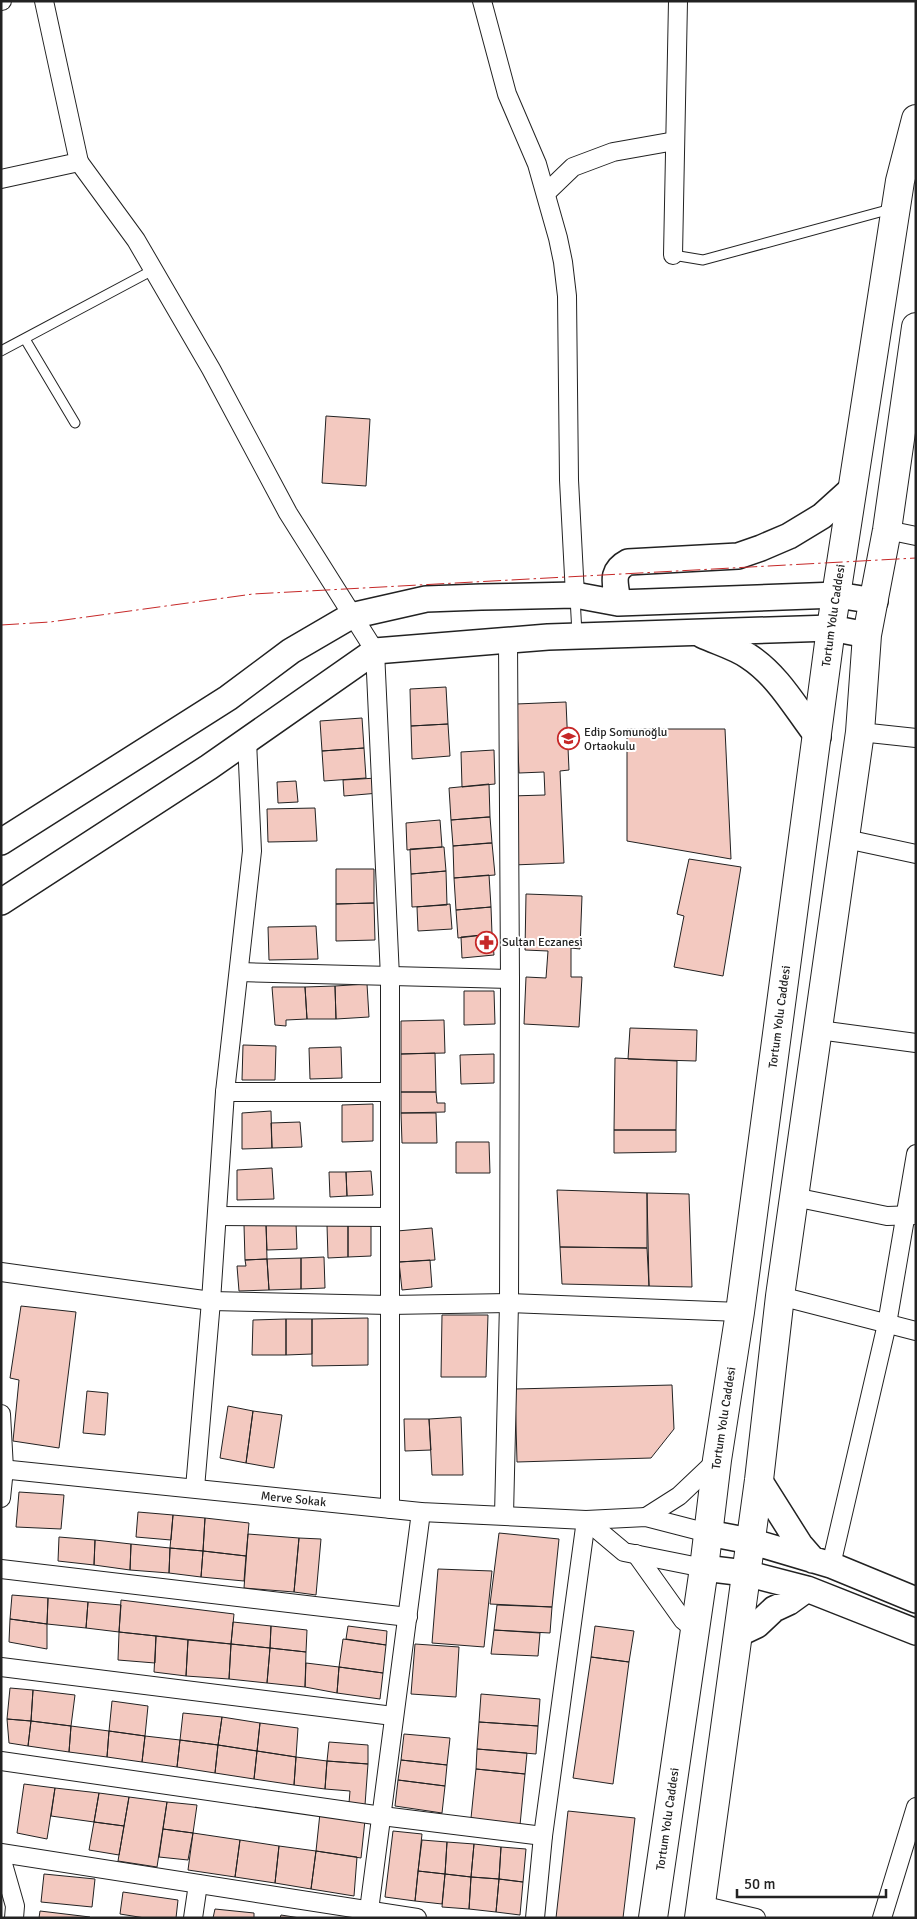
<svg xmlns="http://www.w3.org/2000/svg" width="917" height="1919" font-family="Signika,sans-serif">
<rect width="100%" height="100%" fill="#fff"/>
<path fill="#f3c9c0" stroke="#222" d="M326 416 370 419 366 486 322 483Z
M446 687 448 724 411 726 410 689Z
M566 702 569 770 560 771 564 863 513 865 511 796 545 795 544 772 519 773 516 704Z
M362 718 364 748 322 751 320 721Z
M448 724 450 756 412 759 411 726Z
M627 729H725L731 859 627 841Z
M364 748 366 778 324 781 322 751Z
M494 750 495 784 462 787 461 752Z
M377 778 379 793 344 796 343 780Z
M296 781 298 802 278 803 277 782Z
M489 784 490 817 451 820 449 788Z
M315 808 317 841 268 842 267 809Z
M487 817H490L492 843 453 846 451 820Z
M440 820 442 847 407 850 406 823Z
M488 843H492L495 875 454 878 453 846Z
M442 847H444L446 871 411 874 410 849Z
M689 859 741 867 723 976 674 967 684 916 677 914Z
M336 869H374V903L336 904Z
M446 871 447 905 412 907 411 874Z
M489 875 491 907 456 910 454 878Z
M526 894 582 896 580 949 571 948V977H582L579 1027 524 1024 526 977 546 978 548 951 525 950Z
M374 903 375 940 336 941V904Z
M450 904 452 929 418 931 417 907Z
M491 907 492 934 458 938 456 910Z
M316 926 318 959 269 960 268 927Z
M492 934 494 955 462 958 461 937Z
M367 984 369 1017 336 1019 335 986Z
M335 986 336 1019H307L305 987Z
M272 987H305L307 1019 286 1020V1026L275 1025Z
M464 991H494L495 1024 464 1025Z
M444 1020 445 1053 401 1054V1021Z
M630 1028 697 1030 696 1061 628 1059Z
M243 1045 276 1046 275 1080H242Z
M341 1047 342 1078 310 1079 309 1048Z
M435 1053 436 1092H401V1054Z
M494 1054V1083L461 1084 460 1055Z
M615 1058 677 1061 676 1130H614Z
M401 1092H436L437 1103H445V1112L401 1113Z
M373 1104V1141L342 1142V1105Z
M271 1111 272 1148 242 1149V1113Z
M401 1113H436L437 1143H402Z
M300 1122 302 1147 272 1148 271 1123Z
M614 1130H676V1152L614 1153Z
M456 1142H489L490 1173H456Z
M272 1168 274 1199 237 1200V1170Z
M371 1171 373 1195 347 1196 346 1172Z
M329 1172H346L347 1196 330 1197Z
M557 1190 647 1193V1248L560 1247Z
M647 1193 689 1194 692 1287 649 1286Z
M296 1223 297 1249 267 1250 266 1224Z
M266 1224 267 1259 245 1260 244 1225Z
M371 1224V1256L348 1257V1225Z
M327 1225H348V1257L328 1258Z
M432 1228 435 1260 399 1262 397 1231Z
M560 1247 647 1248 649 1286 562 1284Z
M324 1257 325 1288 301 1289V1258Z
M301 1258V1289L269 1290 267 1259Z
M267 1259 269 1290 239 1291 237 1266H246L245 1260Z
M430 1260 432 1287 402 1290 399 1262Z
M21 1306 76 1312 59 1448 13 1441 19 1380 10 1378Z
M442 1315H488L486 1377H441Z
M368 1318V1365L312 1366V1319Z
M286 1319H312V1354L286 1355Z
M286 1319V1355H252L253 1320Z
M672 1385 674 1429 651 1458 517 1462 515 1389Z
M87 1391 108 1393 105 1435 83 1433Z
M228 1406 253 1411 246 1463 220 1458Z
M253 1411 282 1415 274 1468 246 1463Z
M461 1417 463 1475H432L429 1419Z
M404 1419H429L431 1450 405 1451Z
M19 1492 64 1495 61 1529 16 1527Z
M138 1512 173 1515 171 1540 136 1537Z
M173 1515 205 1518 203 1551 170 1548Z
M205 1518 249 1523 246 1556 203 1551Z
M499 1533 559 1539 552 1607 490 1604Z
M248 1534 299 1538 294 1592 244 1588Z
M59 1537 95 1540 94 1565 58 1561Z
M299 1538 321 1539 316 1595 294 1592Z
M95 1540 131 1544 130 1570 94 1565Z
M131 1544 170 1548 169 1573 130 1570Z
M170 1548 203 1551 201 1577 169 1573Z
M203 1551 246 1556 244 1581 201 1577Z
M438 1569 492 1571 484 1647 432 1643Z
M12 1595 48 1598 47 1624 10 1619Z
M48 1598 88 1602 86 1628 47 1624Z
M121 1600 234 1614 231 1644 119 1632Z
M88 1602 121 1605 119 1632 86 1628Z
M497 1605 552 1607 550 1633 494 1630Z
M10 1619 47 1624V1649L9 1642Z
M233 1622 271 1626 270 1648 231 1644Z
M271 1626 307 1630 306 1652 270 1648Z
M348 1626 387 1631 386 1645 346 1639Z
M595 1626 634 1631 629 1662 591 1657Z
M494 1630 540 1633 538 1656 491 1654Z
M119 1632 156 1636 155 1663 118 1660Z
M156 1636 188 1640 186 1676 154 1672Z
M343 1639 386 1645 383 1673 339 1667Z
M188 1640 231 1644 229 1679 186 1676Z
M231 1644 270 1648 267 1683 229 1679Z
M415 1644 459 1647 456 1697 411 1694Z
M270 1648 306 1652 305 1687 267 1683Z
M591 1657 629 1662 613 1784 573 1778Z
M306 1663 339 1667 337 1693 305 1687Z
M339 1667 383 1673 380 1699 337 1693Z
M10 1688 33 1690 31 1721 7 1719Z
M33 1690 75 1695 71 1726 31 1721Z
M481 1694 540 1699 538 1726 479 1722Z
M112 1701 148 1706 145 1736 109 1731Z
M183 1713 222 1717 218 1745 180 1740Z
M222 1717 260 1723 257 1751 218 1745Z
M7 1719 31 1721 28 1746 9 1743Z
M31 1721 71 1726 69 1752 28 1746Z
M479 1722 538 1726 536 1754 477 1749Z
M260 1723 298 1728 296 1757 257 1751Z
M71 1726 109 1731 107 1757 69 1752Z
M109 1731 145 1736 142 1762 107 1757Z
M404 1734 450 1738 447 1765 401 1760Z
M145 1736 180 1740 177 1767 142 1762Z
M180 1740 218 1745 215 1773 177 1767Z
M329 1742 368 1745V1764L327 1761Z
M218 1745 257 1751 254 1779 215 1773Z
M477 1749 527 1753 525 1774 476 1769Z
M257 1751 296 1757 294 1785 254 1779Z
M296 1757 327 1761 325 1789 294 1785Z
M401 1760 447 1765 445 1786 398 1780Z
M327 1761 368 1764 365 1805 349 1803 350 1791 325 1789Z
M476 1769 525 1774 520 1825 471 1818Z
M398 1780 445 1786 442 1813 395 1806Z
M24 1784 55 1788 47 1839 17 1833Z
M55 1788 99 1793 94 1822 51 1816Z
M99 1793 129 1797 124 1826 94 1822Z
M129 1797 167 1802 157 1867 118 1861Z
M167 1802 197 1805 193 1833 163 1829Z
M568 1811 635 1818 623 1918H556Z
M320 1813 365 1820 361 1858 316 1851Z
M94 1822 124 1826 119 1855 89 1850Z
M163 1829 193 1833 188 1860 159 1857Z
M393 1831 422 1834 415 1901 385 1897Z
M193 1833 240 1840 235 1877 188 1870Z
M240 1840 279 1846 275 1883 235 1877Z
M422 1840 447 1842 445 1874 418 1871Z
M447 1842 474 1844 471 1877 445 1874Z
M474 1844 501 1847 499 1879 471 1877Z
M279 1846 316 1851 311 1889 275 1883Z
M501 1847 526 1849 523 1882 499 1879Z
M316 1851 357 1857 354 1896 311 1889Z
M418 1871 445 1874 442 1904 415 1901Z
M44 1874 95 1879 92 1907 41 1902Z
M445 1874 471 1877 469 1909 442 1907Z
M471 1877 499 1879 496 1912 469 1909Z
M499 1879 523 1882 520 1915 496 1912Z
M123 1892 178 1900 176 1918H145L120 1914Z
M215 1909 254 1913V1918H213Z
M40 1911 90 1917V1918H39Z
M281 1915 300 1918H280Z"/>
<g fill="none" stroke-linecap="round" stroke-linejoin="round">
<defs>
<path id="lane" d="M673 255 703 260 891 209
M25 339 75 423
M1 351 153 270
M575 597 577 634"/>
<g id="street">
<path d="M1 1H2"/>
<path d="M482 1 507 94 537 164 558 238 563 262 567 296 569 480 575 595"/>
<path d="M79 162 136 240 211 369 288 513 375 651 390 977V1509"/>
<path d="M1 179 79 162 44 1"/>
<path d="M546 193 573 167 613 152 675 141"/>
<path d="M673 255 678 1"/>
<path d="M887 530 916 536"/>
<path d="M860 732 916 738"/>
<path d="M846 839 916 854"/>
<path d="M239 972 510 979"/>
<path d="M819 1030 916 1043"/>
<path d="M225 1092H390"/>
<path d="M794 1197 887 1216 916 1215"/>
<path d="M217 1216 389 1217"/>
<path d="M1 1272 211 1301 389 1305 509 1303 740 1312"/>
<path d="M780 1296 916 1331"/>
<path d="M1 1414 4 1469 1 1498"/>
<path id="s1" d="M1 1469 421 1512 586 1520 646 1517 708 1533"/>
<path d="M195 1488 211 1301 225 1092 252 851 247 741"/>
<path d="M504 1515 509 1303 510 979 508 640"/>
<path d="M646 1517 679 1496 717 1460"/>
<path d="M586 1520 624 1552 704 1568"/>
<path d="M636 1554 683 1620 694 1629"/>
<path d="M831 1565 887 1324 916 1154"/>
<path d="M1 1569 408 1617"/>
<path d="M1 1667 393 1716"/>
<path d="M1 1761 382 1816 543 1836"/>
<path d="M1 1853 417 1918"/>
<path d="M1 1857 15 1906 14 1918"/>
<path d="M701 1905 756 1918"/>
<path d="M193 1918 198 1884"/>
<path d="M368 1918 421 1512"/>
<path d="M535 1918 543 1836 586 1520"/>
<path d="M882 1918 916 1807"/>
</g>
<path id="secondary" d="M618 603C616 584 609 572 628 562L738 556 761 548 789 536 822 516 853 488
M702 635C717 642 735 647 748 656 779 676 796 709 818 737
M1 842 228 698 291 651 351 616 426 599 481 597 575 595 618 603 837 595 875 601
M1 902 209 767 375 651 548 637 831 628 867 635
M759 1480 800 1545 813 1560
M708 1533 750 1541 831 1565 916 1600
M704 1568 745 1573 807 1589 916 1632
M738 1634 757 1625 774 1609 789 1602 807 1589"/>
<g id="highway">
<path id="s2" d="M653 1918 704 1568 717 1460 740 1312 831 628 900 181 916 119"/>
<path d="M699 1918 759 1480 780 1296 860 732 867 635 887 530 916 327"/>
</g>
</defs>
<use href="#lane" stroke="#222" stroke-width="11"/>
<use href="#street" stroke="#222" stroke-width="20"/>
<use href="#secondary" stroke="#222" stroke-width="28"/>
<use href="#highway" stroke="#222" stroke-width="30"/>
<use href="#lane" stroke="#fff" stroke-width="9"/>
<use href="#street" stroke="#fff" stroke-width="18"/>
<use href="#secondary" stroke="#fff" stroke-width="25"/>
<use href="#highway" stroke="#fff" stroke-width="28"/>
<path stroke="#c62828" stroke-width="1" stroke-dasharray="18 4 2.5 4" stroke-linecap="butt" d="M1 625 50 622 253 594 916 558"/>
</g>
<defs>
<symbol id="school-ring" viewBox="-11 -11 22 22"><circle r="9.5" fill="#fff" stroke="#c62828" stroke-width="1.5"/><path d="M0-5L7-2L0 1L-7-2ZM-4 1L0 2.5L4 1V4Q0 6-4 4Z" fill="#c62828"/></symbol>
<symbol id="pharmacy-ring" viewBox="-11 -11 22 22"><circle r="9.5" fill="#fff" stroke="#c62828" stroke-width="1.5"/><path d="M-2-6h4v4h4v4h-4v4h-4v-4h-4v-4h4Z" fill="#c62828"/></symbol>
</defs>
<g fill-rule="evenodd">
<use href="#school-ring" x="556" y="726" width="25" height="25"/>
<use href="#pharmacy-ring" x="474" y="930" width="25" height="25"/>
</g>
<g text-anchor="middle" stroke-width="4" stroke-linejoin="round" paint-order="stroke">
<g font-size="12" fill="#222" stroke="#fff">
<text dy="4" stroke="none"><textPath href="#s2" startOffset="1315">Tortum Yolu Caddesi</textPath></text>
<text dy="4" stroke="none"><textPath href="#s2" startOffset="910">Tortum Yolu Caddesi</textPath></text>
<text dy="4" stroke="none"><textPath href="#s2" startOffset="505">Tortum Yolu Caddesi</textPath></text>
<text dy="4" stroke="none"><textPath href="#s1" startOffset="294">Merve Sokak</textPath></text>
<text dy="4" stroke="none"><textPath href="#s2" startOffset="100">Tortum Yolu Caddesi</textPath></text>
</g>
<g font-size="12" fill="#222" stroke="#fff" text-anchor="start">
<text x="584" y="736">Edip Somunoğlu<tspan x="584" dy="14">Ortaokulu</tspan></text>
<text x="502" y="946">Sultan Eczanesi</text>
</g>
</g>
<rect width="917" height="1919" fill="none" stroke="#222222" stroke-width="5"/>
<path d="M737 1889v8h149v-8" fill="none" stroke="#222222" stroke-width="2.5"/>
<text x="744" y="1889" font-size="15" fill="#222222" stroke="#ffffff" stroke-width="4" paint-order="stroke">50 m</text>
</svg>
